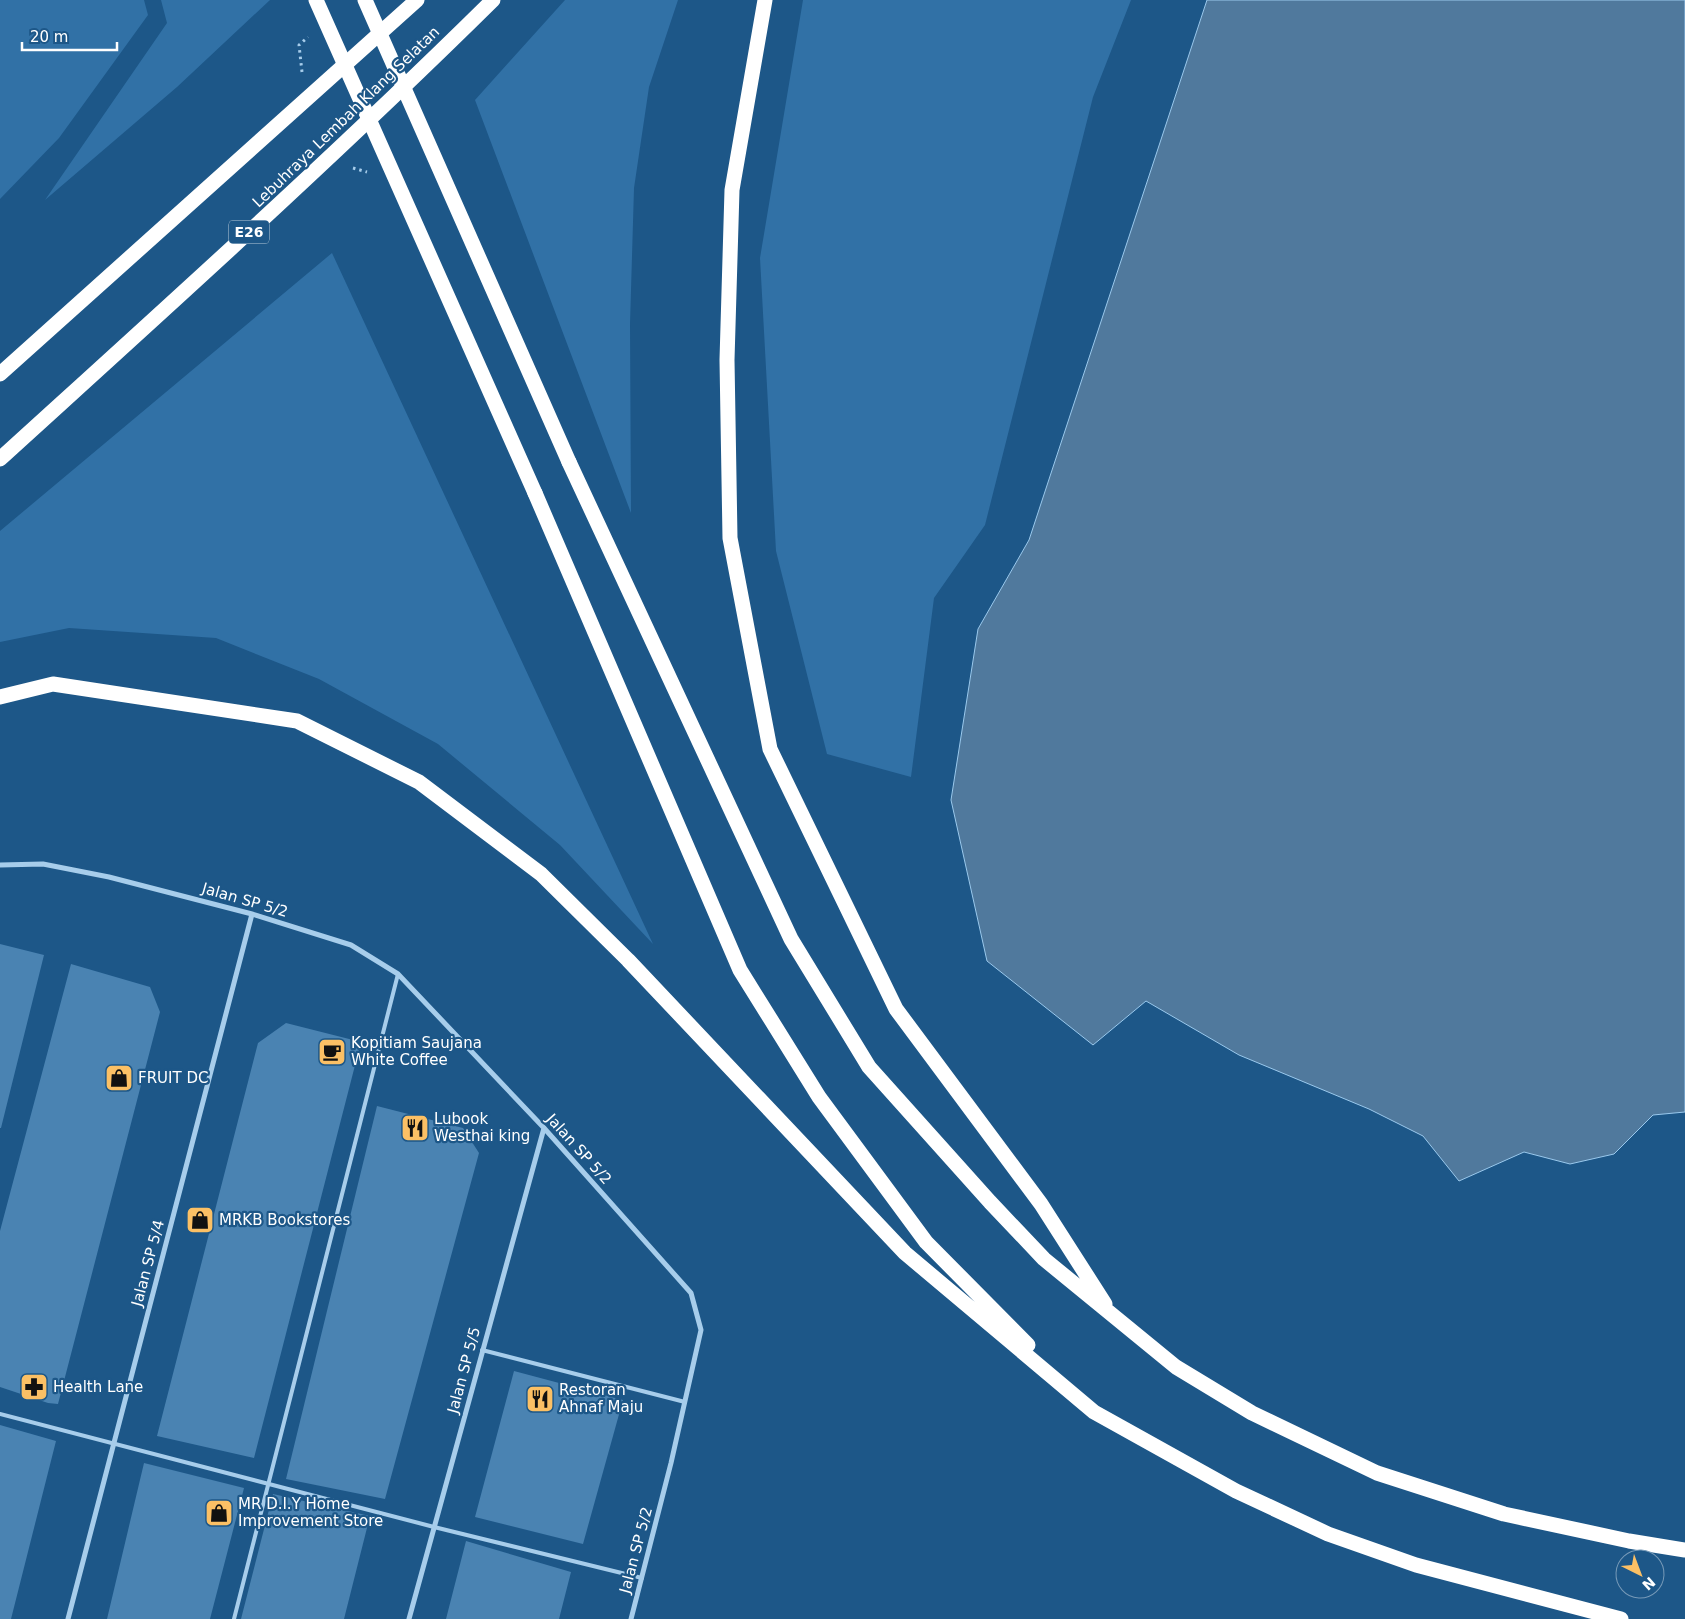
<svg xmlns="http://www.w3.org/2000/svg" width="1685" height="1619" font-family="'DejaVu Sans',sans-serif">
<rect width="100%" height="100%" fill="#1d5788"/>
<path fill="#3171a6" d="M0 0H144L148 15 59 138 0 199Z
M161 0H270L177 87 45 200 167 23Z
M565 0H678L649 87 634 188 630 324 631 513 475 100Z
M803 0H1131L1093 97 985 525 934 598 911 777 827 754 776 551 760 258Z
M332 253 653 944 560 845 438 744 319 679 216 638 69 628 0 642V531Z"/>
<path fill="#50799d" stroke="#9ac9ed" d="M1207 0H1685V1112L1653 1115 1614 1154 1570 1164 1524 1152 1459 1181 1423 1136 1369 1109 1239 1055 1146 1001 1093 1045 987 961 951 800 978 629 1029 540Z"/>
<path fill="#4a83b2" d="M0 944 44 955 1 1128H0Z
M71 964 150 987 160 1012 58 1404 48 1403 0 1387V1231Z
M286 1023 361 1042 254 1458 157 1436 258 1043Z
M377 1106 463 1128 479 1153 385 1499 286 1479Z
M514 1371 623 1400 583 1544 475 1517Z
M0 1425 56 1441 11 1619H0Z
M144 1463 244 1488 210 1619H107Z
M273 1494 370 1516 344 1619H241Z
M466 1541 571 1572 559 1619H446Z"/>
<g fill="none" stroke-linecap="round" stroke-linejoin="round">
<path stroke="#a7cdeb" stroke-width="3" stroke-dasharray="2.5 4" stroke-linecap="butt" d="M302 72 299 45 308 37
M353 168 367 172"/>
<path stroke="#a7cdeb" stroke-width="4" d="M482 1350 685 1402
M0 1414 434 1527 642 1578
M234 1619 398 974"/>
<path stroke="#a7cdeb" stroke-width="5" d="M0 865 43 864 109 877 252 914 351 945 398 974 544 1128 691 1293 701 1330 671 1463 631 1619
M68 1619 252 914
M409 1619 544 1128"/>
<path stroke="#fff" stroke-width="15" d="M765 0 732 190 727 360 730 538 770 749 896 1009 1041 1204 1105 1304
M0 374 417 0
M0 459C166 308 333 158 493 0
M569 462 791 939 869 1067 990 1202 1044 1259 1176 1367 1252 1413 1377 1473 1504 1514 1629 1541 1685 1550
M535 493 740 970 819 1097 926 1242 1028 1345
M0 697 53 684 297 721 419 782 541 874 628 960 905 1253 1094 1412 1236 1491 1328 1534 1416 1565 1621 1619"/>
<path stroke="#fff" stroke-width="15" d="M316 0 535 493
M365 0 569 462"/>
</g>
<defs>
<symbol id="cafe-square" viewBox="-11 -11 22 22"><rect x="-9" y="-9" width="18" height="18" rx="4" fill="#fbc065" stroke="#1d5788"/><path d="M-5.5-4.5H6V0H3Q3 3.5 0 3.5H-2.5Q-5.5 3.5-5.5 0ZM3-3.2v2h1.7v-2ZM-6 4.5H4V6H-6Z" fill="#111"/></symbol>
<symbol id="shop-square" viewBox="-11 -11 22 22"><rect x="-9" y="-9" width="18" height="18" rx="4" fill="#fbc065" stroke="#1d5788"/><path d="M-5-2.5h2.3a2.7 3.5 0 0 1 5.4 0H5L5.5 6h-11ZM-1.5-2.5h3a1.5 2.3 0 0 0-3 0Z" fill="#111"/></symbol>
<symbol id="restaurant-square" viewBox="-11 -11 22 22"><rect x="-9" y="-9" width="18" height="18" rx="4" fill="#fbc065" stroke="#1d5788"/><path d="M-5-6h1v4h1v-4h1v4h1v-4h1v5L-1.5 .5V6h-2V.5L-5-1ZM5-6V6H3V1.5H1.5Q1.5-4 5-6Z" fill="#111"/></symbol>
<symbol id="pharmacy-square" viewBox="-11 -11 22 22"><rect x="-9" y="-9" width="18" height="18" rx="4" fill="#fbc065" stroke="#1d5788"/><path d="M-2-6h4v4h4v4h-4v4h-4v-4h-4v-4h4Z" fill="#111"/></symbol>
</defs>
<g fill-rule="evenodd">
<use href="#cafe-square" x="316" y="1036" width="32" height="32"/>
<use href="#shop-square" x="103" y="1062" width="32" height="32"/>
<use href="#restaurant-square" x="399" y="1112" width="32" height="32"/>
<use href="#shop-square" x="184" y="1204" width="32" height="32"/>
<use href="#pharmacy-square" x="18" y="1371" width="32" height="32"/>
<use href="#restaurant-square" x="524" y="1383" width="32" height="32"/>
<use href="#shop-square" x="203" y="1497" width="32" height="32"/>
</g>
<g text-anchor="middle" stroke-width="4.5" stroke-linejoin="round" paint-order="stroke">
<rect fill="#1d5788" stroke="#bbcddb" stroke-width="1" x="229" y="220.5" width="40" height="23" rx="4"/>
<g font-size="14" font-weight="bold" fill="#fff">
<text x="249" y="237">E26</text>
</g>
<g font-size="15" fill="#fff" stroke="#1d5788">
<text transform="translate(346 117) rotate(-44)" y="5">Lebuhraya Lembah Klang Selatan</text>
<text transform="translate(245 900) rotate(16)" y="5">Jalan SP 5/2</text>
<text transform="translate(579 1149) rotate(48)" y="5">Jalan SP 5/2</text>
<text transform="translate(148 1263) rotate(-75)" y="5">Jalan SP 5/4</text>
<text transform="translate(464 1370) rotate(-75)" y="5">Jalan SP 5/5</text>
<text transform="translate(636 1550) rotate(-75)" y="5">Jalan SP 5/2</text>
</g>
<g font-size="15" fill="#fff" stroke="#1d5788" text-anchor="start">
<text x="351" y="1048">Kopitiam Saujana<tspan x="351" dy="17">White Coffee</tspan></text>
<text x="138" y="1083">FRUIT DC</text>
<text x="434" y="1124">Lubook<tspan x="434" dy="17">Westhai king</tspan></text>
<text x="219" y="1225">MRKB Bookstores</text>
<text x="53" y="1392">Health Lane</text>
<text x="559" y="1395">Restoran<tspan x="559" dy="17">Ahnaf Maju</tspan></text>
<text x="238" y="1509">MR D.I.Y Home<tspan x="238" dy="17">Improvement Store</tspan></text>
</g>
</g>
<g transform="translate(1640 1574) rotate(138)"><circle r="24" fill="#1d5788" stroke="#779ab8"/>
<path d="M0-4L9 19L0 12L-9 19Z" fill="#fbc065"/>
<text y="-8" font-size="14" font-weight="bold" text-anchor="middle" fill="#ffffff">N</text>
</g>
<path d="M22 42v8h95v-8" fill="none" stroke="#ffffff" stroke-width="2.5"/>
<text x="30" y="42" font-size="15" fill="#ffffff" stroke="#1d5788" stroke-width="4" paint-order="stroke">20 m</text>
</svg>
